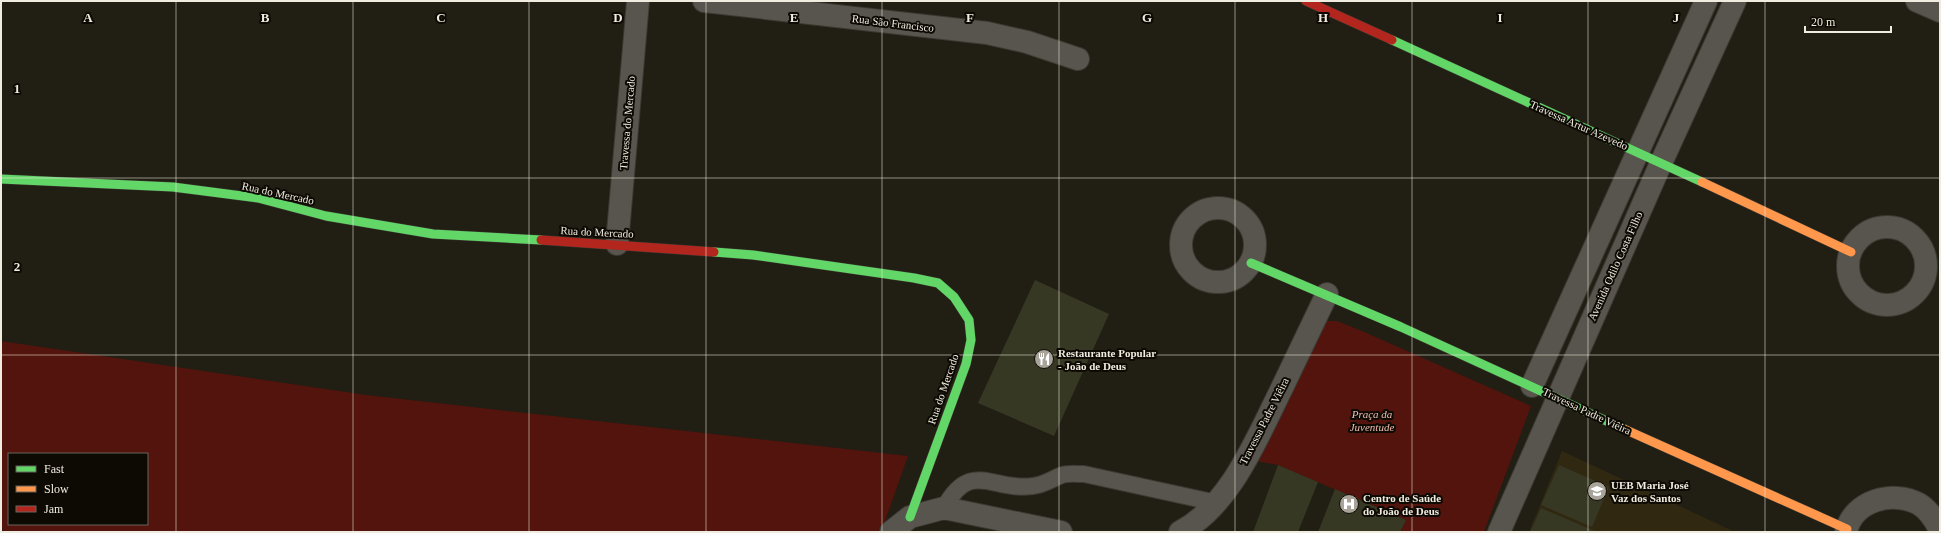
<svg xmlns="http://www.w3.org/2000/svg" width="1941" height="533" font-family="'Times New Roman',serif">
<rect width="100%" height="100%" fill="#211e14"/>
<path fill="#302811" d="M1562 451 1735 532H1529Z"/>
<path fill="#52140c" fill-rule="evenodd" d="M1323 321H1337L1362 331 1531 406 1484 532H1400L1406 520 1278 465 1256 461Z
M1 341 366 395 908 456 884 524 877 532H13L1 530ZM9 454H147V524H9Z"/>
<path fill="#373824" d="M1035 280 1109 314 1054 436 978 403Z
M1278 465 1318 482 1298 532H1253Z
M1559 465 1609 487 1592 527 1541 505Z
M1335 489 1406 520 1400 532H1318Z
M1541 508 1597 532H1530Z"/>
<g fill="none" stroke-linecap="round" stroke-linejoin="round">
<defs>
<path id="lane" d="M944 508C971 458 993 492 1033 486 1044 485 1052 479 1062 475 1068 473 1077 474 1084 474L1217 503"/>
<path id="street" d="M704 1 987 33 1027 42 1078 59
M1917 1 1940 11
M1181 245a37 37 0 1 1 74 0a37 37 0 1 1-74 0Z
M1848 266a39 39 0 1 1 78 0a39 39 0 1 1-78 0Z
M617 244 638 1
M1532 386 1706 1
M891 532 910 517 944 508 1061 532
M1180 532C1230 506 1257 438 1281 390 1296 358 1312 326 1327 294
M1499 532 1661 163 1735 1
M1846 532C1853 500 1893 490 1919 504 1929 510 1935 520 1940 530"/>
<path id="fast" d="M1392 40 1702 182
M1 179 173 187 258 198 326 216 433 234 541 240
M714 252 753 255 914 278 938 283 954 297 969 320 971 340 966 364 910 517
M1251 263 1401 327 1624 429"/>
<path id="slow" d="M1702 182 1851 252
M1624 429 1847 529"/>
<path id="jam" d="M1306 1 1392 40
M541 240 714 252"/>
</defs>
<use href="#lane" stroke="#3c3932" stroke-width="18"/>
<use href="#street" stroke="#3c3932" stroke-width="24"/>
<use href="#fast" stroke="#3c3932" stroke-width="10"/>
<use href="#slow" stroke="#3c3932" stroke-width="10"/>
<use href="#jam" stroke="#3c3932" stroke-width="10"/>
<use href="#lane" stroke="#57554d" stroke-width="16"/>
<use href="#street" stroke="#57554d" stroke-width="22"/>
<use href="#fast" stroke="#63d668" stroke-width="9"/>
<use href="#slow" stroke="#ff974d" stroke-width="9"/>
<use href="#jam" stroke="#b3261e" stroke-width="9"/>
</g>
<path fill="none" stroke="#f0ece0" stroke-width="1" stroke-opacity="0.55" d="M176 1V532M353 1V532M529 1V532M706 1V532M882 1V532M1059 1V532M1235 1V532M1412 1V532M1588 1V532M1765 1V532M1 178H1940M1 355H1940"/>
<defs>
<symbol id="restaurant-disc" viewBox="-11 -11 22 22"><circle r="9.5" fill="#a8a499" stroke="#0d0a04"/><path d="M-5-6h1v4h1v-4h1v4h1v-4h1v5L-1.5 .5V6h-2V.5L-5-1ZM5-6V6H3V1.5H1.5Q1.5-4 5-6Z" fill="#fff"/></symbol>
<symbol id="school-disc" viewBox="-11 -11 22 22"><circle r="9.5" fill="#a8a499" stroke="#0d0a04"/><path d="M0-5L7-2L0 1L-7-2ZM-4 1L0 2.5L4 1V4Q0 6-4 4Z" fill="#fff"/></symbol>
<symbol id="hospital-disc" viewBox="-11 -11 22 22"><circle r="9.5" fill="#a8a499" stroke="#0d0a04"/><path d="M-5-5h3v3.5h4V-5h3V5h-3V1.5h-4V5h-3Z" fill="#fff"/></symbol>
</defs>
<g fill-rule="evenodd">
<use href="#restaurant-disc" x="1033" y="348" width="22" height="22"/>
<use href="#school-disc" x="1586" y="480" width="22" height="22"/>
<use href="#hospital-disc" x="1338" y="493" width="22" height="22"/>
</g>
<g text-anchor="middle" stroke-width="4" stroke-linejoin="round" paint-order="stroke">
<g font-size="11" fill="#f0ece0" stroke="#0d0a04">
<text transform="translate(893 23) rotate(7)" y="4">Rua São Francisco</text>
<text transform="translate(627 123) rotate(-85)" y="4">Travessa do Mercado</text>
<text transform="translate(1579 125) rotate(24)" y="4">Travessa Artur Azevedo</text>
<text transform="translate(278 193) rotate(12)" y="4">Rua do Mercado</text>
<text transform="translate(597 232) rotate(3)" y="4">Rua do Mercado</text>
<text transform="translate(1615 266) rotate(-66)" y="4">Avenida Odilo Costa Filho</text>
<text transform="translate(943 389) rotate(-71)" y="4">Rua do Mercado</text>
<text transform="translate(1587 411) rotate(25)" y="4">Travessa Padre Viêira</text>
<text transform="translate(1264 421) rotate(-63)" y="4">Travessa Padre Viêira</text>
</g>
<g font-size="11" font-weight="bold" fill="#f0ece0" stroke="#0d0a04" text-anchor="start">
<text x="1058" y="357">Restaurante Popular<tspan x="1058" dy="13">- João de Deus</tspan></text>
<text x="1611" y="489">UEB Maria José<tspan x="1611" dy="13">Vaz dos Santos</tspan></text>
<text x="1363" y="502">Centro de Saúde<tspan x="1363" dy="13">do João de Deus</tspan></text>
</g>
<g font-size="11" font-style="italic" fill="#f0bbb1" stroke="#0d0a04">
<text x="1372" y="418">Praça da<tspan x="1372" dy="13">Juventude</tspan></text>
</g>
</g>
<g font-size="13" text-anchor="middle" font-weight="bold" fill="#f0ece0" stroke="#0d0a04" stroke-width="4" stroke-linejoin="round" paint-order="stroke">
<text x="88" y="22">A</text>
<text x="265" y="22">B</text>
<text x="441" y="22">C</text>
<text x="618" y="22">D</text>
<text x="794" y="22">E</text>
<text x="970" y="22">F</text>
<text x="1147" y="22">G</text>
<text x="1323" y="22">H</text>
<text x="1500" y="22">I</text>
<text x="1676" y="22">J</text>
<text x="17" y="93">1</text>
<text x="17" y="271">2</text>
</g>
<rect width="1941" height="533" fill="none" stroke="#f0ece0" stroke-width="4"/>
<rect x="8" y="453" width="140" height="72" fill="#0d0a04" stroke="#68645c"/>
<rect x="16" y="466" width="20" height="6" fill="#63d668" stroke="#68645c"/>
<text x="44" y="473" font-size="12" fill="#f0ece0">Fast</text>
<rect x="16" y="486" width="20" height="6" fill="#ff974d" stroke="#68645c"/>
<text x="44" y="493" font-size="12" fill="#f0ece0">Slow</text>
<rect x="16" y="506" width="20" height="6" fill="#b3261e" stroke="#68645c"/>
<text x="44" y="513" font-size="12" fill="#f0ece0">Jam</text>
<path d="M1805 26v6h86v-6" fill="none" stroke="#f0ece0" stroke-width="2"/>
<text x="1811" y="26" font-size="12" fill="#f0ece0" stroke="#0d0a04" stroke-width="3" paint-order="stroke">20 m</text>
</svg>
